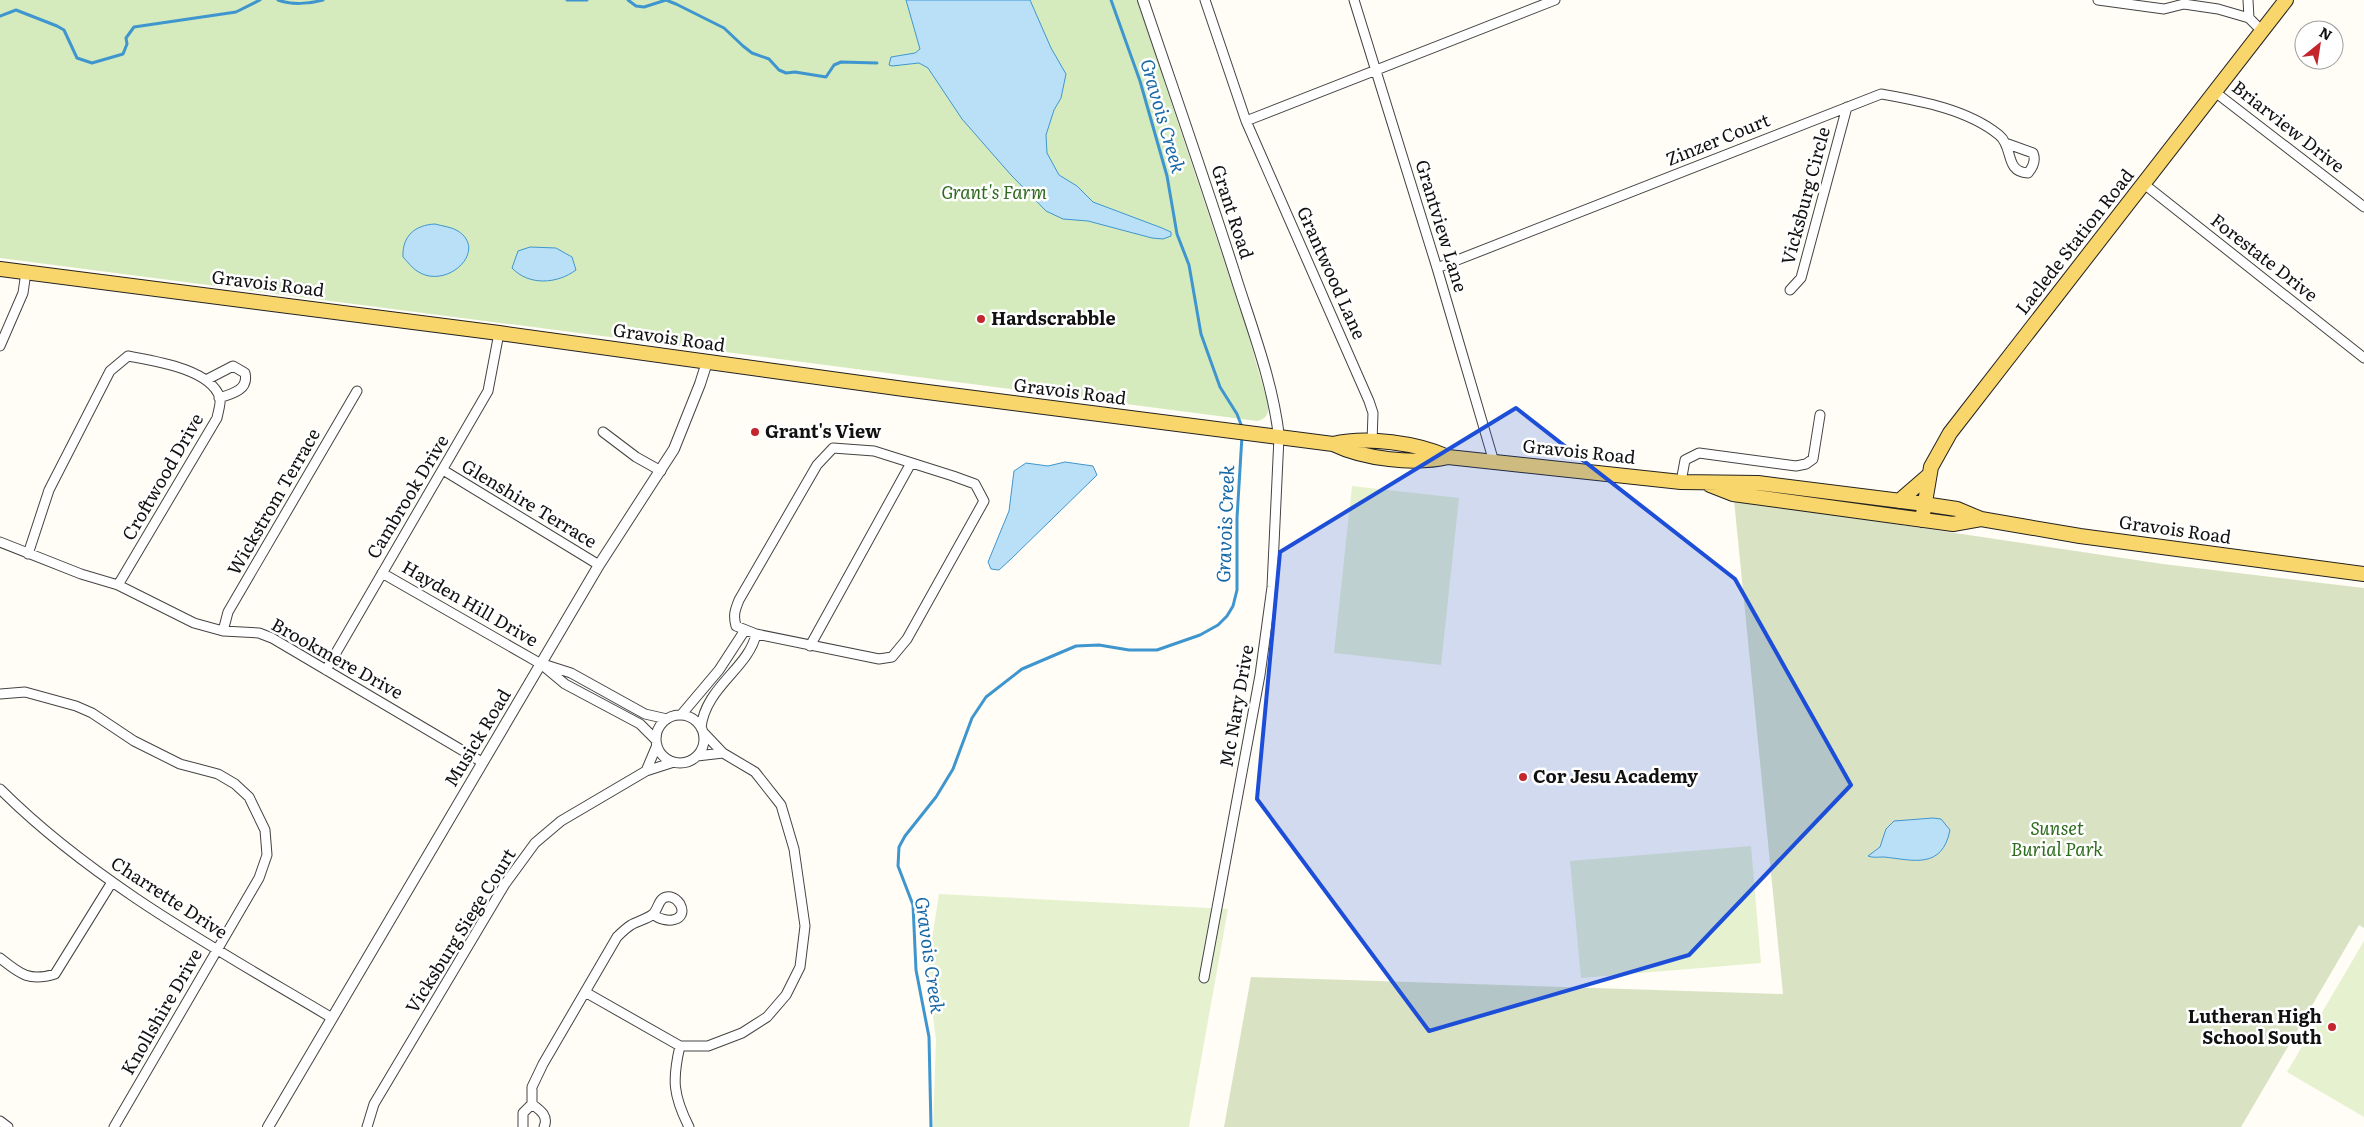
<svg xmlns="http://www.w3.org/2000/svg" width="2364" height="1127" font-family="Literata,serif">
<rect width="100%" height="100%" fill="#fffdf5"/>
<path fill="#d5ebbd" d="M0 0H1137L1243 317 1268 404C1269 413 1267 419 1257 421L0 258Z"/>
<path fill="#d9e3c4" d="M1734 500 2163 564 2364 588V928L2359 925 2241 1127H1224L1251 977 1783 994Z"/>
<path fill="#e6f2cf" d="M1352 486 1459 498 1441 665 1334 653Z
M1751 846 1761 963 1581 978 1570 861Z
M939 894 1228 909 1189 1127H933L936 1040 927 970Z
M2364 941V1117L2287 1072Z"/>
<path fill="#b9e0f7" stroke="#3f96cf" d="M906 0H1030L1051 48 1066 74 1061 98 1054 110 1046 135 1047 153 1059 175 1077 186 1093 202 1162 228 1171 232V236L1163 239 1152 238 1088 221 1063 219 1046 211 1011 175 962 119 928 68 919 63 892 66 889 65 891 57 915 53 920 49Z
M435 224C442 226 452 227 458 231 489 251 446 291 417 271 412 268 407 261 403 257 402 236 415 225 435 224Z
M530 247 556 248 572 257 576 270C557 284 529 286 512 268L518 251Z
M1065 462 1093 466 1097 475 1011 559 999 570 991 569 988 562 1009 511 1014 471 1026 463 1048 466Z
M1933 818 1941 819 1950 830C1942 870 1913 860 1884 857 1878 857 1873 858 1868 856L1880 847 1886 829 1894 821Z"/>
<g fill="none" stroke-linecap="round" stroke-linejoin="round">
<path stroke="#3f96cf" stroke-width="3" d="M278 0C291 5 309 4 323 0
M567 0H587
M628 0 636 6 644 7 666 0 676 4 724 28 743 46 752 53 769 59 779 70 786 73 795 72 826 77 834 65 841 62 877 63
M1111 0 1140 81 1167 176 1177 234 1189 265 1201 334 1220 387 1237 414 1242 427
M0 16 16 10 57 26 64 30 77 58 92 63 123 54 127 44 126 38 134 27 236 12 260 0
M931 1127 929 1037 916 970 913 905 898 866 899 847 905 836 936 797 953 769 972 718 986 697 1022 669 1076 646 1099 645 1129 650H1157L1200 635 1218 625 1227 616 1233 606 1237 590V518L1242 436"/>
<defs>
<path id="minor" d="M1205 0 1246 121 1369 401 1373 413 1372 442
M1354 0 1437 268 1494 462
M2098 0 2164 9 2184 4 2218 9 2249 18 2262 31
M2248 0 2249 18
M2215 92 2364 207
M1246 121 1555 0
M2144 184 2364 358
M1437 268 1881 94C1920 101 1967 109 1999 135 2014 147 2004 172 2028 173 2033 167 2036 160 2033 153L2008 144
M1790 290 1801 278 1847 107
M0 346 23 293 26 272
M206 380 233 366 245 373C249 390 232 394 219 398
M603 432 636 457 661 471
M833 448 874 451 953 476 975 484 984 501 907 639 892 657 879 659 756 634 736 626C733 615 735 610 739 600L817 465Z
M443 470 599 565
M1681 482 1685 460 1699 453 1796 466 1806 464 1813 459 1820 415
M0 542 81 574 118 585 194 623 223 631 259 633 272 638 482 762
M28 554 49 490 110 371 128 356C155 361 211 369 220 398 221 404 218 412 217 418L118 585
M382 573 541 664 565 684 640 724 656 740
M223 631 228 612 357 391
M810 646 911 463
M546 665 571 673 645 714 667 719
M326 670 488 391 499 333
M0 694 25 692 76 706 92 713 134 741 180 764 218 774 235 784 249 797 265 830 267 855 259 878 114 1127
M656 739a24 24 0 1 1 48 0a24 24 0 1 1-48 0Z
M681 715 719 670 745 630
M701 728C705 687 749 668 756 634
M697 756 723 753
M646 771 657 745
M0 789C94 883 218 950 332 1018
M0 958C20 974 29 982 55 974L112 882
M1204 978 1260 675 1272 587 1279 437
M585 992 680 1046H708L742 1033 767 1017 786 995 800 967 805 926 794 849 781 805 755 772 723 753 703 732
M680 1046C672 1080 673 1095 689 1127
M532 1104C540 1110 549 1116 544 1127
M0 1121 8 1127
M367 1127 374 1104 505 884 535 843 561 821 646 771 674 762
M523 1127V1113L532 1104V1087L543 1064 617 937C621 933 626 928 631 925 637 921 648 919 653 914 659 909 658 895 671 897 675 898 678 901 680 904 689 921 665 925 653 914"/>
<path id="tertiary" d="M1143 0C1175 95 1208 189 1238 284 1254 334 1273 384 1279 437
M268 1127 599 565 674 449 700 384 707 362"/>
<path id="primary" d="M0 269 499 333 904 389 1333 444C1364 459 1414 465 1448 457
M1333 444C1367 436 1417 443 1448 457L1681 482 1758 483 1917 503 1957 509 1981 519 2080 536 2364 574
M1710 485 1733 494 1953 524 1981 519
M1899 501 1929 475
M1922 520 1931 467 1950 433 2286 0"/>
</defs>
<use href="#minor" stroke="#444" stroke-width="11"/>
<use href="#tertiary" stroke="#444" stroke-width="12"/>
<use href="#primary" stroke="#222" stroke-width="16"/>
<use href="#minor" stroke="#fff" stroke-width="9"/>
<use href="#tertiary" stroke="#fff" stroke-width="10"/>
<use href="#primary" stroke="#f9d66b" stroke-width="14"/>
</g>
<path fill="#1d4ed8" fill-opacity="0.2" stroke="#1d4ed8" stroke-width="4" stroke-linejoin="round" d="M1516 408 1735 579 1851 785 1689 955 1429 1031 1257 799 1280 552Z"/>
<g fill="#c4262e" stroke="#fff" stroke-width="2">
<circle cx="981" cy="319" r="5"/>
<circle cx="755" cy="432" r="5"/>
<circle cx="1523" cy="777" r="5"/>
<circle cx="2332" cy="1027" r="5"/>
</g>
<g text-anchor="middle" stroke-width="5" stroke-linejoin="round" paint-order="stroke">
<g font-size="18" fill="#111" stroke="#fff">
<text transform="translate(2288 127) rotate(38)" y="6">Briarview Drive</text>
<text transform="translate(1718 140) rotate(-22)" y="6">Zinzer Court</text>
<text transform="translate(1806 196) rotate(-75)" y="6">Vicksburg Circle</text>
<text transform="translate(1232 212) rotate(72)" y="6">Grant Road</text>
<text transform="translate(1441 226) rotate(73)" y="6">Grantview Lane</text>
<text transform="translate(2075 242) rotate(-52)" y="6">Laclede Station Road</text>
<text transform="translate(2264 258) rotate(38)" y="6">Forestate Drive</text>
<text transform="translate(1331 273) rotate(66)" y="6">Grantwood Lane</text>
<text transform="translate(268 284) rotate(7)" y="6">Gravois Road</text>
<text transform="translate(669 338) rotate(8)" y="6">Gravois Road</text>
<text transform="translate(1070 392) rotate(7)" y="6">Gravois Road</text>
<text transform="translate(1579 452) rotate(6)" y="6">Gravois Road</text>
<text transform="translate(163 477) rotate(-60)" y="6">Croftwood Drive</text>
<text transform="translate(408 497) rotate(-59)" y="6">Cambrook Drive</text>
<text transform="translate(274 502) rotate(-60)" y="6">Wickstrom Terrace</text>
<text transform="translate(529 504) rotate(31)" y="6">Glenshire Terrace</text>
<text transform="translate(2175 530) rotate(8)" y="6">Gravois Road</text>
<text transform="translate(470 604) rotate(30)" y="6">Hayden Hill Drive</text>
<text transform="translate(337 659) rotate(29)" y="6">Brookmere Drive</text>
<text transform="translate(1237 706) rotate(-80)" y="6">Mc Nary Drive</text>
<text transform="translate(478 738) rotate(-59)" y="6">Musick Road</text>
<text transform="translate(169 898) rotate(33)" y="6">Charrette Drive</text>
<text transform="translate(461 931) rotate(-58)" y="6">Vicksburg Siege Court</text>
<text transform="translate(162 1012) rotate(-60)" y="6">Knollshire Drive</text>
</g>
<g font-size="18" font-style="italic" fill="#2f6b1f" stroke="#fff">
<text x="994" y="199">Grant's Farm</text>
<text x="2057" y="835">Sunset<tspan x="2057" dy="21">Burial Park</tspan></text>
</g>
<g font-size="18" font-weight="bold" fill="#111" stroke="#fff" text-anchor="start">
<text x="991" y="325">Hardscrabble</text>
<text x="765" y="438">Grant's View</text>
<text x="1533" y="783">Cor Jesu Academy</text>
<text x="2322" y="1023" text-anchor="end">Lutheran High<tspan x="2322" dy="21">School South</tspan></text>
</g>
<g font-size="19" font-style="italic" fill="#1768a6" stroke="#fff">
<text transform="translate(1163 116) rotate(74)" y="7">Gravois Creek</text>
<text transform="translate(1225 524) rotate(-88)" y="7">Gravois Creek</text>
<text transform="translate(930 955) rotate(82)" y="7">Gravois Creek</text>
</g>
</g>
<g transform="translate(2319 45) rotate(30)"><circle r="24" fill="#ffffff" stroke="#a0a0a0"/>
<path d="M0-4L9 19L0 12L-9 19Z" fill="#c4262e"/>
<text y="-8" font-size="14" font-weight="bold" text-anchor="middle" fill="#111111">N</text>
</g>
</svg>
